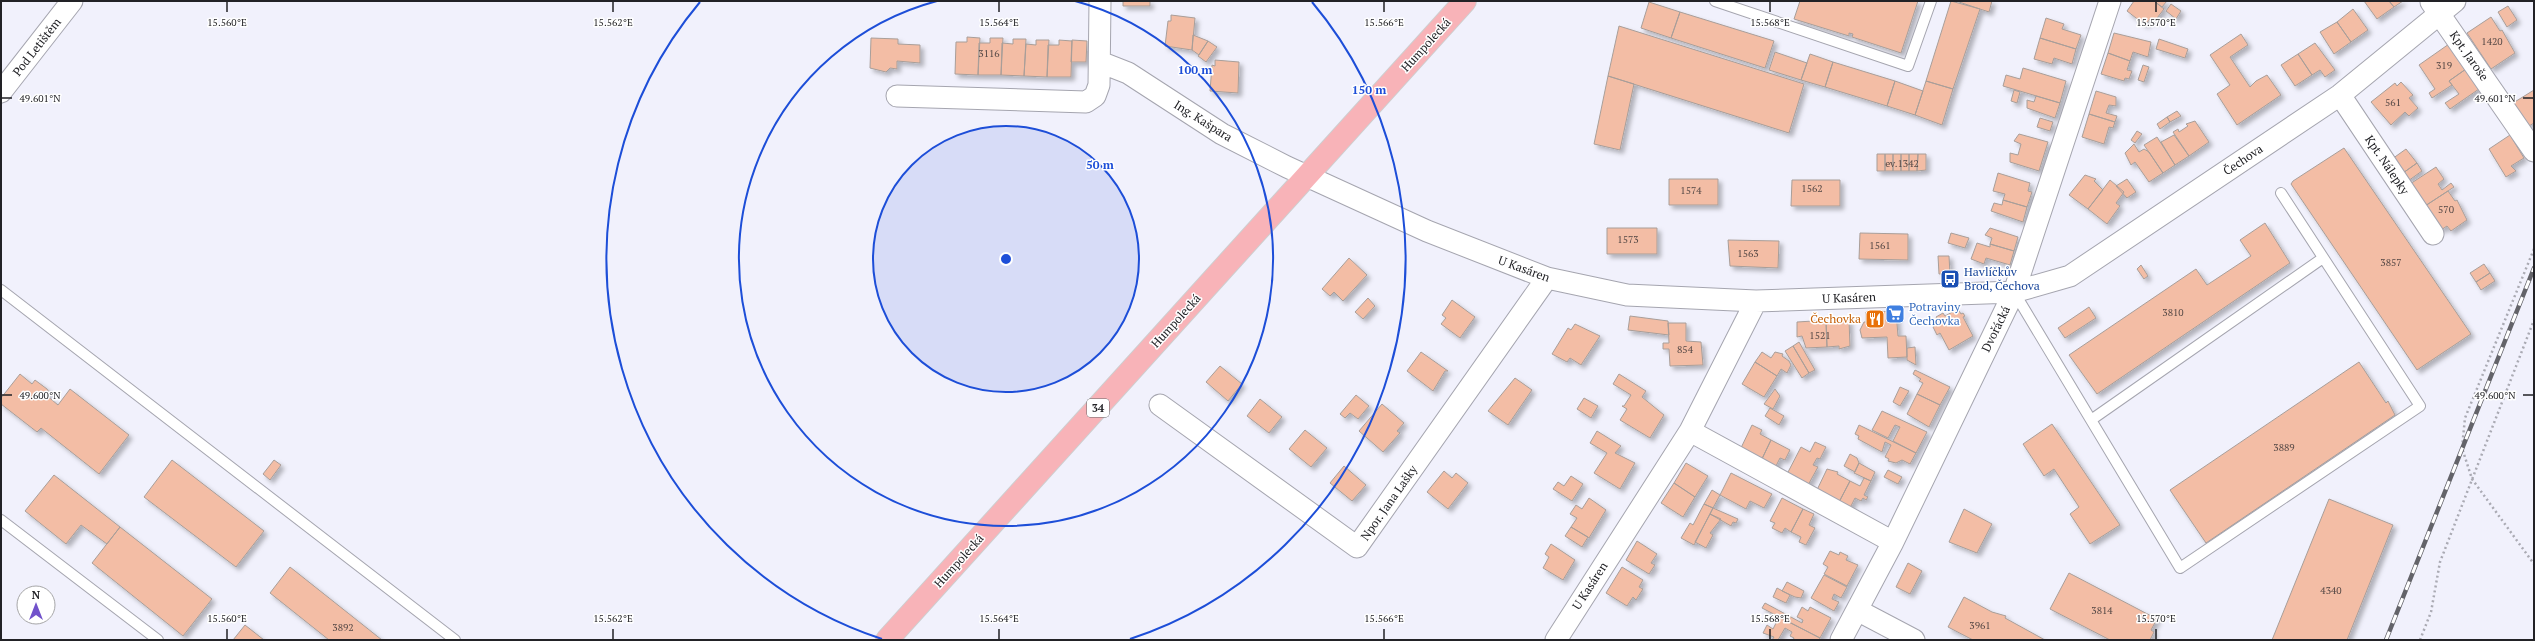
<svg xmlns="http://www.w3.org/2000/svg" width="2535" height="641" font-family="'PT Serif',serif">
<defs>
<filter id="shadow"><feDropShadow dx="3.5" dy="3.5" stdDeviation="2" flood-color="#0004"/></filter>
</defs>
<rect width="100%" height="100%" fill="#f1f1fc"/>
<path fill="#f3bda5" stroke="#a89e99" filter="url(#shadow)" d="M1123 1H1150V6H1123Z
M1800 1H1918L1901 53 1852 37 1853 34 1849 33V36L1794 19Z
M1951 1 1980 9 1953 89 1926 81Z
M1956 1H1992L1989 12Z
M2134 1H2154L2164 9 2154 22 2150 19 2145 25 2127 11Z
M2154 1H2167L2162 7Z
M2364 1H2389L2394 7 2377 19Z
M2389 1H2403L2394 7Z
M1649 2 1680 12 1671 38 1641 28Z
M2171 4 2181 11 2176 19 2166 11Z
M2508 6 2517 20 2507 27 2498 12Z
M2353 9 2368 30 2351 42 2337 22Z
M1680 12 1774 41 1765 68 1671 38Z
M1171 15 1195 18 1192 50 1165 46 1168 21H1171Z
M2491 17 2500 31 2502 30 2515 53 2491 69 2467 33Z
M2046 18 2064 24 2062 29 2081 35 2076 49 2040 38Z
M2337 22 2351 42 2334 54 2320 32Z
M1619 26 1804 84 1789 133 1608 76Z
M2114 33 2151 42 2148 57 2133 52 2130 61 2108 53Z
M2241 34 2248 45 2230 57 2250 87 2256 81 2267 75 2281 95 2237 125 2217 94 2230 85 2210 55Z
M1193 35 1208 41 1199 55 1192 50Z
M967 37 980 38 978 75 955 74 956 42H967Z
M871 38 898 39V44L920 45V63L897 61V69L890 68 886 72 870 68Z
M990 38H1003L1001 75H978L979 43H990Z
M2040 38 2076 49 2072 64 2054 58 2052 64 2034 59Z
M1013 39H1026L1024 76 1001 75 1002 43 1013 44Z
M2159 39 2188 49 2185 58 2156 49Z
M1036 40H1049L1047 77 1024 76 1026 44 1036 45Z
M1059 40 1072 41 1071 77H1047L1048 45H1059Z
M1072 40 1087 41 1086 62H1071Z
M1208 41 1217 47 1206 62 1198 56Z
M2315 43 2335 70 2325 77 2320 70 2312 75 2298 54Z
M2449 44 2466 69 2449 81 2452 85 2432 98 2429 93 2435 89 2419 65Z
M1775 52 1807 63 1801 80 1769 70Z
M2108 53 2130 61 2127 70 2132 71 2129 79 2125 78 2124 81 2101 74Z
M1810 54 1833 62 1825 87 1801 80Z
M2298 54 2312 75 2295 86 2281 65Z
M1215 60 1239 62 1238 93 1210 91 1212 65 1215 66Z
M1833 62 1895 81 1887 106 1825 87Z
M2143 65 2149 67 2144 82 2138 80Z
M2023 68 2066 81 2060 103 2003 86 2006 75 2020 79Z
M2466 69 2479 89 2450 109 2445 103 2459 94 2449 81Z
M1608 76 1634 84 1620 150 1594 144Z
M1895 81 1923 91 1915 115 1887 106Z
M1926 81 1953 89 1942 125 1915 115Z
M2401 82 2413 95 2409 98 2418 108 2409 116 2405 112 2391 125 2371 102 2395 83 2397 86Z
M2014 90 2020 92 2017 103 2011 101Z
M2534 90V123L2529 126 2513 103Z
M2096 91 2116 97V106L2109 105 2106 113 2117 116 2115 122 2089 114Z
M2036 96 2060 103 2055 118 2027 108V100L2034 102Z
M2177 111 2181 116 2170 122 2167 117Z
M2089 114 2115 122 2113 128 2109 127 2104 144 2082 137Z
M2167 117 2170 122 2160 129 2157 124Z
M2040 118 2053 122 2050 131 2037 127Z
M2195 121 2209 142 2189 156 2173 132 2178 129 2179 132 2188 126 2186 124Z
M2137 131 2142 134 2135 143 2131 140Z
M2019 134 2048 142 2039 171 2010 162V153L2018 155 2021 144 2014 141Z
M2174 135 2189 156 2175 165 2161 142Z
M2510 135 2524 158 2511 166 2516 171 2506 177 2489 149Z
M2157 137 2175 165 2163 173 2144 145Z
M2134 144 2139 152 2144 149 2149 152 2163 173 2149 182 2135 162 2131 165 2125 153Z
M2344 148 2471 334 2417 370 2291 184 2293 181Z
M2406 149 2417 163 2403 173 2392 159Z
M1877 154H1885V171H1877Z
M1885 154H1893V171H1885Z
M1893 154H1901V171H1893Z
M1901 154H1909V171H1901Z
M1909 154H1918L1917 171H1909Z
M1918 154H1926V170L1917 171Z
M2417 163 2422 171 2408 181 2403 173Z
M2436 167 2444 179 2438 184 2442 190 2451 183 2454 187 2425 206 2410 184Z
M1998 173 2030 183 2028 191 2032 192 2027 207 2003 200 2005 194 1993 191Z
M2085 175 2096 179 2094 181 2103 190 2088 209 2069 195Z
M1669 179H1718V205H1669Z
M2127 179 2136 192 2127 198 2116 186Z
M1792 180H1840V206H1791Z
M2110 180 2124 192 2116 203 2120 206 2107 224 2088 209Z
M2448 191 2455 201 2457 200 2467 220 2451 231 2447 226 2441 230 2425 206Z
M2003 200 2027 207 2023 222 1991 211 1994 203 2002 205Z
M2265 223 2290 263 2097 394 2069 355 2196 269 2207 285 2251 256 2240 240Z
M1607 228H1657V254H1607Z
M1990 228 2018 237 2014 251 1990 244 1992 238 1985 235Z
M1860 233 1908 234V260L1859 259Z
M1951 233 1969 238 1965 248 1948 243Z
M1728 240 1779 241 1778 268 1730 266Z
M1977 243 1990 247V244L2014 251 2010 265 1986 258 1984 264 1971 259Z
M1938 256H1949L1950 274H1939Z
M1349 258 1367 275 1343 301 1334 292 1330 296 1322 289Z
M2484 264 2490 273 2476 282 2470 273Z
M2141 265 2148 276 2144 279 2137 269Z
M2490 273 2495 281 2481 290 2476 282Z
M1368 298 1375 306 1363 319 1355 312Z
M1452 300 1475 317 1460 338 1441 324 1446 318 1442 315Z
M2089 307 2096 318 2065 338 2058 328Z
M1958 309 1961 314 1963 313 1965 316 1963 317 1973 336 1949 350 1940 333 1937 335 1933 327 1936 325 1934 322 1938 320 1936 317 1943 313 1945 316Z
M1896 311 1898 336H1906L1907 357 1888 358 1887 337 1862 338 1860 330 1864 322H1866V312Z
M1630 316 1668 321 1669 335 1628 330Z
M1849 320 1850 346 1839 349V346L1827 347 1826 321Z
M1813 321H1826L1827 347 1806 348 1802 336 1797 337V322Z
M1668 323H1686V341L1701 342 1703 365 1670 366 1669 349H1663V343H1669Z
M1575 324 1600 336 1581 365 1570 358 1567 362 1552 354 1568 328 1571 330Z
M1799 342 1815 370 1809 373 1793 346Z
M1793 346 1809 373 1802 378 1785 351Z
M1915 347 1916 365 1907 360V348Z
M1421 352 1448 371H1445L1433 391 1407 371Z
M1762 352 1771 358 1775 352 1783 354 1782 356 1789 361 1791 365 1787 373 1781 369 1777 376 1755 362Z
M1755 362 1777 376 1764 397 1742 384Z
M2359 362 2386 403 2388 401 2395 415 2206 543 2170 490Z
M1220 366 1242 384 1228 401 1206 382Z
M1915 370 1950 387 1940 405 1917 394 1923 383 1919 381 1921 379 1913 374Z
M20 374 32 384 35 380 47 389 49 392 46 395 58 405 70 389 129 435 99 474 41 428 37 432 1 404V398Z
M1619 374 1646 391 1642 397 1664 415 1650 438 1620 420 1627 409 1622 406H1624L1631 395 1613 384Z
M1515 378 1532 390 1508 425 1488 411Z
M1900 387 1909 391 1900 406 1893 402Z
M1775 389 1780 396 1773 409 1764 404Z
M1917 394 1940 405 1929 427 1907 414Z
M1356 395 1369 406 1358 419 1350 413 1345 418 1340 414Z
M1584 398 1598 406 1591 418 1577 409Z
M1260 399 1282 417 1269 433 1247 416Z
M1382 404 1404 423 1397 431 1400 433 1383 452 1359 431Z
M1770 408 1784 416 1779 425 1765 416Z
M1882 411 1927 432 1916 453 1893 441 1900 427 1895 425 1888 438 1872 430Z
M2052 424 2120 525 2090 544 2070 514 2079 507 2054 469 2044 476 2023 444Z
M1752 425 1762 430 1760 434 1771 440 1760 463 1739 452Z
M1859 425 1916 453 1910 464 1902 460 1896 463 1888 461 1889 459 1885 457 1891 445 1885 442 1882 452 1858 439 1859 436 1855 434Z
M1305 430 1327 448 1311 467 1289 449Z
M1597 431 1621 446 1615 453 1635 463 1620 489 1594 473 1607 453 1590 443Z
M1771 440 1790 450 1785 460 1780 458 1774 470 1760 463Z
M1815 442 1826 447 1820 459 1817 458 1813 465 1818 467 1807 487 1786 476 1801 447 1810 452Z
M1850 454 1857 458 1859 463 1855 472 1844 466Z
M172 460 264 531 236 567 144 497Z
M274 460 281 465 270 480 263 474Z
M1686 463 1708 476 1695 497 1674 483Z
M1859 463 1875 472 1871 481 1854 473Z
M1344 466 1366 485 1352 501 1330 483Z
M1827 469 1838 472 1837 474 1850 481 1838 504 1816 492Z
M1888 470 1902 477 1898 484 1884 477Z
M1444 471 1452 478 1456 473 1468 483 1448 509 1427 492Z
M1731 473 1772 494 1764 508 1750 501 1746 509 1720 495Z
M54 475 120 527 107 544 81 525 66 544 25 511Z
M1571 476 1583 484 1572 501 1553 489 1558 482 1564 486Z
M1864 478 1871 481 1864 495 1868 497 1866 500 1863 498 1861 501 1855 498 1849 510 1838 504 1850 481 1860 486Z
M1674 483 1695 497 1683 517 1661 503Z
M1712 490 1720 495 1713 508 1704 504Z
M1589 498 1606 510 1589 538 1571 527 1577 518 1570 514 1576 505 1582 509Z
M1782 498 1803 509 1791 532 1785 528 1782 533 1772 528 1775 523 1770 521Z
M2329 499 2393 525 2347 640H2272Z
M1704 504 1713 508 1694 545 1681 538 1690 523 1693 525Z
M1713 508 1738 519 1736 523 1733 522 1731 526 1710 514Z
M1803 509 1814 514 1809 525 1815 528 1806 545 1799 542 1801 537 1791 532Z
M1964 509 1992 524 1977 553 1949 542Z
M1710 514 1721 519 1710 533 1713 535 1706 548 1695 542Z
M120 527 212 599 183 636 92 563Z
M1571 527 1588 537 1582 547 1565 536Z
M1637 541 1657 554 1651 563 1655 565 1649 574 1626 560Z
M1551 544 1575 560 1563 580 1543 568 1549 557 1545 554Z
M1830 551 1839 555 1840 552 1848 556 1846 560 1858 565 1847 586 1824 574 1828 567 1823 564Z
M1908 563 1922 571 1910 594 1896 587Z
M290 567 382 640H329L270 593Z
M1622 567 1643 580 1639 587 1643 589 1636 600 1633 597 1627 606 1606 593Z
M2069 573 2157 619 2151 630 2154 632 2150 640H2110L2050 609Z
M1824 575 1847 587 1841 598 1834 594 1832 599 1839 602 1834 611 1811 598Z
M1787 582 1804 591 1801 598 1795 597 1782 591Z
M1777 588 1790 595 1786 603 1773 597Z
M1964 597 1992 612 2006 616 2005 618 2045 640H1973L1948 627Z
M1765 603 1802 623 1803 620 1797 617 1802 607 1808 611 1810 607 1831 618 1820 638 1762 608Z
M1779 617 1820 638 1819 640H1793L1794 638 1790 636 1792 632 1785 628 1778 640H1772L1774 637 1763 633 1767 625 1773 629Z
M245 625 264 640H233Z"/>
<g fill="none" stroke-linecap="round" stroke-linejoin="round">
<defs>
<path id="lane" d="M1715 1 1908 66 1931 1
M1 290 455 640
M2014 292 2180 568 2420 406 2281 193
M2091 420 2323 258
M1 520 158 640"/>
<path id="street" d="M2431 2 2534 151
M1100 62 1128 73 1222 134 1287 167 1427 231 1547 278 1627 295 1756 301 2014 292 2070 276 2340 95 2455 1
M1 92 72 1
M2340 95 2433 234
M897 96 1086 102 1095 96 1099 85 1100 1
M1160 405 1357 547 1547 278
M1690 431 1893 542
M1857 610 1914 640
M1556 640 1690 431 1756 301
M1841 640 1893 542 2014 292 2110 1"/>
<path id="primary" d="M887 640 1465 1"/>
</defs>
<use href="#lane" stroke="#a5a5af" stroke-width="12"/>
<use href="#street" stroke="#a5a5af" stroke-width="23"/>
<use href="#primary" stroke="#cececf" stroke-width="24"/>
<path stroke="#aaaab3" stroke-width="2.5" stroke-dasharray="2 3" stroke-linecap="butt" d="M2534 249 2465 418 2462 448 2472 479 2534 564
M2420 640 2431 612 2440 562 2534 320"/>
<use href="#lane" stroke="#fff" stroke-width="10"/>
<use href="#street" stroke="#fff" stroke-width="21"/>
<use href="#primary" stroke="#f8b3b8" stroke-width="22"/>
<defs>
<path id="rail" d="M2386 640 2534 268"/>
</defs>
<use href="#rail" stroke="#636369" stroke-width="4.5"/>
<use href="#rail" stroke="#fff" stroke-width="3" stroke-dasharray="9" stroke-linecap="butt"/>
</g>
<path fill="none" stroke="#222226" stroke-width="1.5" d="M227 2V12M613 2V12M999 2V12M1384 2V12M1770 2V12M2156 2V12M2 98H12M2523 98H2533M2 395H12M2523 395H2533M227 629V639M613 629V639M999 629V639M1384 629V639M1770 629V639M2156 629V639"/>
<circle cx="1006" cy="259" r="133" fill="#1d4ed8" fill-opacity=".12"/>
<g fill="none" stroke="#1d4ed8" stroke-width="2">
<circle cx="1006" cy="259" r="133"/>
<path d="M1075 1A267 267 0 1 1 937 1"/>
<path d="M882 639A400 400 0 0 1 700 2M1312 2A400 400 0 0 1 1130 639"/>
</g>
<defs>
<symbol id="bus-square" viewBox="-11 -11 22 22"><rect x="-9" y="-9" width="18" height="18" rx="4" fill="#1a4fb4" stroke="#fff"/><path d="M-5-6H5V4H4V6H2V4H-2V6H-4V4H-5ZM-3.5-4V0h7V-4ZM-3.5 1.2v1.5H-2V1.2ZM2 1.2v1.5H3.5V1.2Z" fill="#fff"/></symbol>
<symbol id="supermarket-square" viewBox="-11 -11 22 22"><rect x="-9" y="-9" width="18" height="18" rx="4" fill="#3f7fe0" stroke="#fff"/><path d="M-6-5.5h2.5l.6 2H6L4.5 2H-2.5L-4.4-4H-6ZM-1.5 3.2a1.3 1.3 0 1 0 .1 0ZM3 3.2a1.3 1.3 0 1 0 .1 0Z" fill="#fff"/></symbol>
<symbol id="restaurant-square" viewBox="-11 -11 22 22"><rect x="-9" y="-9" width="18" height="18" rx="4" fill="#e8710a" stroke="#fff"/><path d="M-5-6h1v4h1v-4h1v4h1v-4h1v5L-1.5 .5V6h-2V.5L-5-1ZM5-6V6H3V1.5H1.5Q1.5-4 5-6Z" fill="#fff"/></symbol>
</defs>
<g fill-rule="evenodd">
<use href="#bus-square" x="1939" y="268" width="22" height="22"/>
<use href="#supermarket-square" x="1884" y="303" width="22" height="22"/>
<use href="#restaurant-square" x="1864" y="308" width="22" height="22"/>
</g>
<g text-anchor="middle" stroke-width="3" stroke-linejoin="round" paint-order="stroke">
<g font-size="10" fill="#564946">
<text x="2492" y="45">1420</text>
<text x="989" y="57">3116</text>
<text x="2444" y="69">319</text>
<text x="2393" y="106">561</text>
<text x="1902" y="167">ev.1342</text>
<text x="1812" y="192">1562</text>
<text x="1691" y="194">1574</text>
<text x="2446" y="213">570</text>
<text x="1628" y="243">1573</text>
<text x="1880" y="249">1561</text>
<text x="1748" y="257">1563</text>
<text x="2391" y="266">3857</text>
<text x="2173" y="316">3810</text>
<text x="1820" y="339">1521</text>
<text x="1685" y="353">854</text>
<text x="2284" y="451">3889</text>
<text x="2331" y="594">4340</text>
<text x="2102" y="614">3814</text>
<text x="1980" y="629">3961</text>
<text x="343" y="631">3892</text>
</g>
<rect fill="#fff" stroke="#646467" stroke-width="1" x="1087" y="399" width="22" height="18" rx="3"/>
<g font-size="11" font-weight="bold" fill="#222226">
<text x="1098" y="412">34</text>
</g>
<g font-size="12" fill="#222226" stroke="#fff">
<text transform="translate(1426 45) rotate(-48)" y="4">Humpolecká</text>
<text transform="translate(37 47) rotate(-52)" y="4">Pod Letištěm</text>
<text transform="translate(2469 56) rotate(55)" y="4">Kpt. Jaroše</text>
<text transform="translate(1203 121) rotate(32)" y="4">Ing. Kašpara</text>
<text transform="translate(2243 160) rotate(-34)" y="4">Čechova</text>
<text transform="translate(2387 165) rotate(56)" y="4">Kpt. Nálepky</text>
<text transform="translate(1524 269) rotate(20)" y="4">U Kasáren</text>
<text transform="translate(1849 298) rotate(-2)" y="4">U Kasáren</text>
<text transform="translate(1176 321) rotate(-48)" y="4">Humpolecká</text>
<text transform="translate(1996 329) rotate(-64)" y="4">Dvořácká</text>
<text transform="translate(1389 503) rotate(-55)" y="4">Npor. Jana Lašky</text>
<text transform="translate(959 561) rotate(-48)" y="4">Humpolecká</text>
<text transform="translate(1590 586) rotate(-57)" y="4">U Kasáren</text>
</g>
<g font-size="12" fill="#164399" stroke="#fff" text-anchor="start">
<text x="1964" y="276">Havlíčkův<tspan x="1964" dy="14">Brod, Čechova</tspan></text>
</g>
<g font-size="12" fill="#366cbe" stroke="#fff" text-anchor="start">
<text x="1909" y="311">Potraviny<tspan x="1909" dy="14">Čechovka</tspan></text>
</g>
<g font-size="12" fill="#c56008" stroke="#fff" text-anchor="end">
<text x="1861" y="323">Čechovka</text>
</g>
</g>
<g font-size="10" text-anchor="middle" fill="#222226" stroke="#fff" stroke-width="3" stroke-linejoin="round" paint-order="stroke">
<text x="227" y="26">15.560°E</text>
<text x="613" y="26">15.562°E</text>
<text x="999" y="26">15.564°E</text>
<text x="1384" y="26">15.566°E</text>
<text x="1770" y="26">15.568°E</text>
<text x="2156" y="26">15.570°E</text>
<text x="40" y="102">49.601°N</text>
<text x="2495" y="102">49.601°N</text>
<text x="40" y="399">49.600°N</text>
<text x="2495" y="399">49.600°N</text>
<text x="227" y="622">15.560°E</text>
<text x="613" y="622">15.562°E</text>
<text x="999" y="622">15.564°E</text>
<text x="1384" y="622">15.566°E</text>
<text x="1770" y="622">15.568°E</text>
<text x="2156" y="622">15.570°E</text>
</g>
<circle cx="1006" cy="259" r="6" fill="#1d4ed8" stroke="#fff" stroke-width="2"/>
<g font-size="12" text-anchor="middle" font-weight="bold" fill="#1d4ed8" stroke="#fff" stroke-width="3" stroke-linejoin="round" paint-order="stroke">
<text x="1195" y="74">100 m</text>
<text x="1369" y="94">150 m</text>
<text x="1100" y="169">50 m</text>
</g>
<rect width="2535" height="641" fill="none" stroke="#222226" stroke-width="4"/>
<g transform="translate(36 605)"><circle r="19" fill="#ffffff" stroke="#a7a7a8"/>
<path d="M0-3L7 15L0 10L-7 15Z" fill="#7152cb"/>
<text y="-6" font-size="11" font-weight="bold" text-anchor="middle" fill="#222226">N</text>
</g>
</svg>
